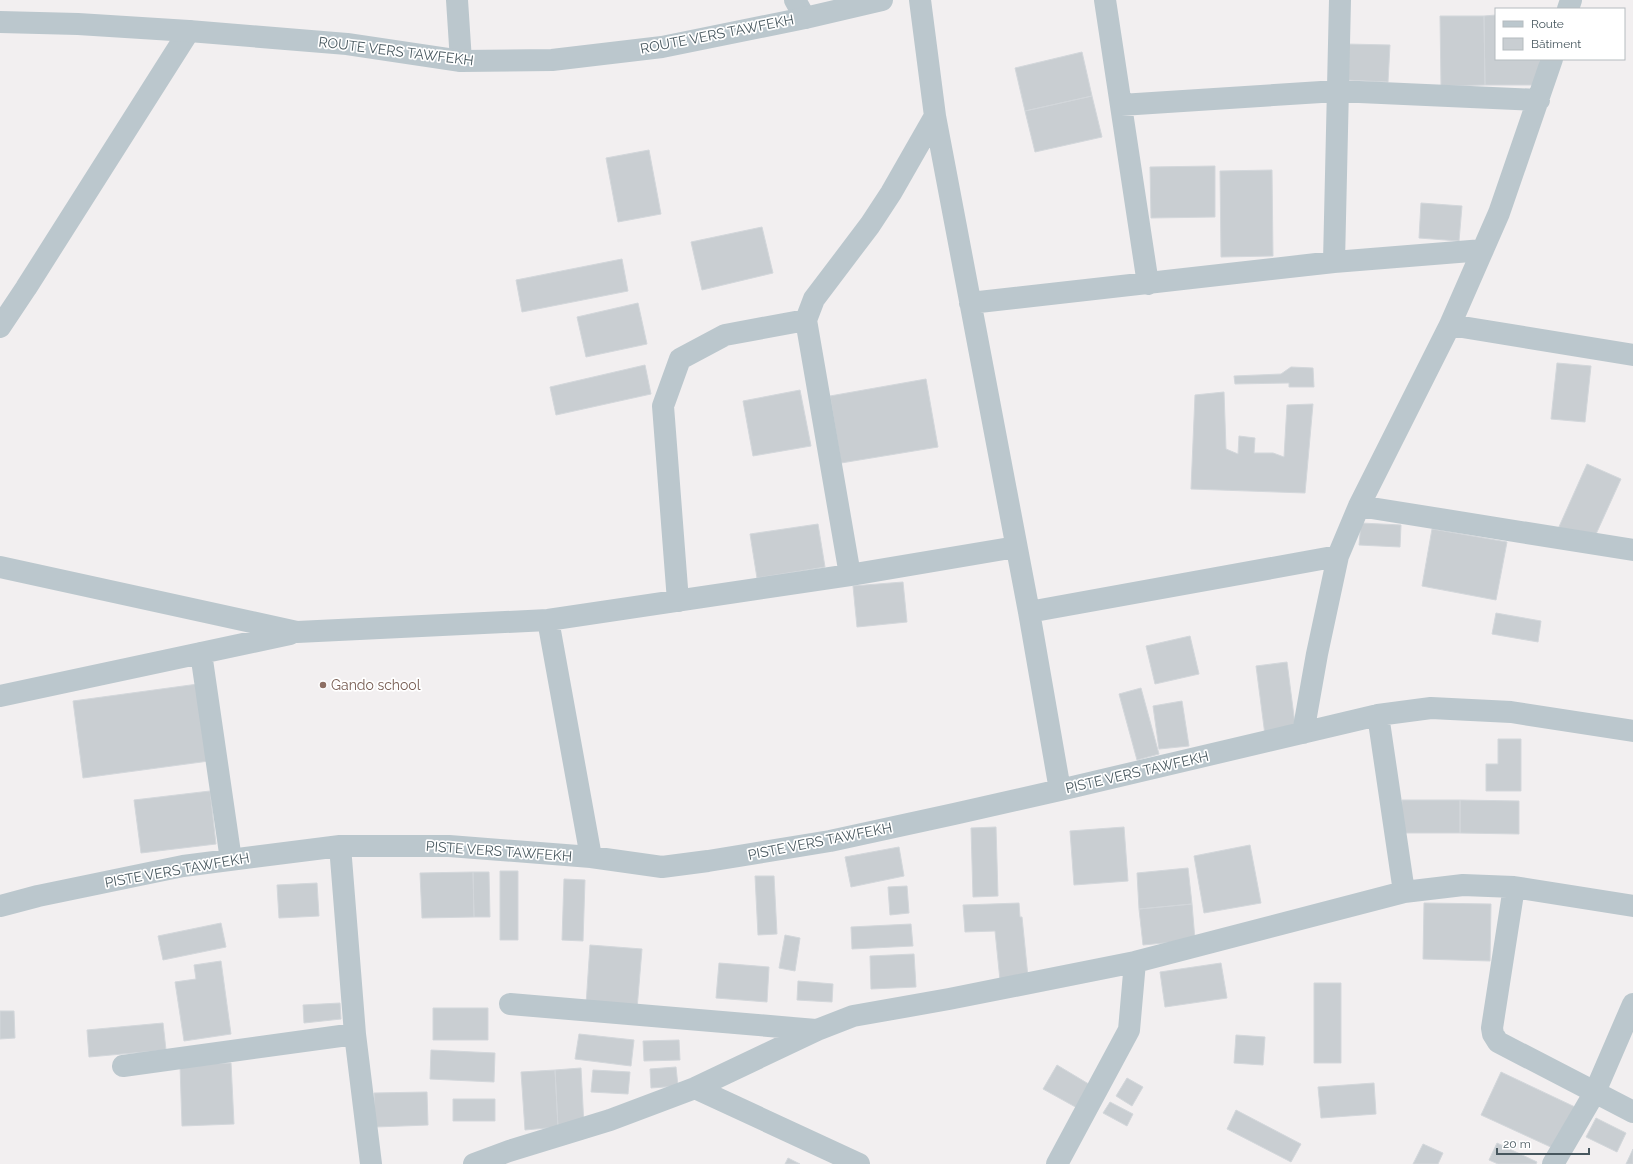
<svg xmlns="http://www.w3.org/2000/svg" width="1633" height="1164" font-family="Raleway,sans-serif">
<rect width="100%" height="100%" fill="#f2eff0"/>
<path fill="#c9ced2" stroke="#d3d7db" d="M1496 15V59H1540V85H1485L1484 16Z
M1440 16H1484L1485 85 1441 86Z
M1346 44 1390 45 1388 82 1345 80Z
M1082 52 1092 96 1025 111 1015 68Z
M1092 96 1102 137 1035 152 1025 111Z
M649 150 661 214 618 222 606 158Z
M1215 166V217L1151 218 1150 167Z
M1272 170 1273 256 1221 257 1220 171Z
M1421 203 1462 206 1459 241 1419 238Z
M762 227 773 273 702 290 691 242Z
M622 259 628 291 522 312 516 280Z
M638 303 647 344 586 357 577 317Z
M1557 363 1591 366 1585 422 1551 419Z
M645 365 651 394 556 415 550 387Z
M1291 367 1313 368 1314 387H1289V383L1235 384 1234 376 1281 374Z
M926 379 938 447 841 463 830 396Z
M800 390 811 446 753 456 743 401Z
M1224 392 1226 449 1238 454 1239 436 1255 438 1254 453H1273L1284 457 1287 405 1313 404 1305 493 1191 489 1195 395Z
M1587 464 1621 479 1592 543 1558 529Z
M1361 523 1401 525 1400 547 1359 545Z
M818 524 825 567 757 578 750 534Z
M1432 529 1507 542 1496 600 1422 586Z
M903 582 907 622 857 627 853 586Z
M1496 613 1541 621 1538 642 1492 634Z
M1190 636 1199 674 1155 684 1146 646Z
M1287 662 1296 732 1265 735 1256 666Z
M198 684 209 761 83 778 73 701Z
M1141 688 1159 754 1137 760 1119 694Z
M1182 701 1189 746 1159 749 1153 706Z
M1498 739H1521V791H1486V764H1498Z
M210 791 216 844 141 853 134 800Z
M1402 800H1460V833H1401Z
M1460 800 1519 801V834L1460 833Z
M996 827 998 896 973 897 971 828Z
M1124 827 1128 881 1074 885 1070 831Z
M1250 845 1261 903 1204 913 1194 856Z
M899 847 904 876 851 887 845 857Z
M1188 868 1192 904 1139 909 1137 873Z
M500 871H518V940H500Z
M473 872H489L490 917H474Z
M473 872 474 917 422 918 420 873Z
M755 876H774L777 934 758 935Z
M564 879 585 880 583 941 562 940Z
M317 883 319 916 279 918 277 885Z
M907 886 909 913 890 915 888 887Z
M1019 903 1020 917H1022L1028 977 1000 980 995 931 965 932 963 905Z
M1424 903 1491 904 1490 961 1423 959Z
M1192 904 1195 940 1143 945 1139 909Z
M221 923 226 947 163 960 158 936Z
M911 924 913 946 852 949 851 927Z
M785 935 800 938 795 971 779 968Z
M590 945 642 949 637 1009 586 1005Z
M914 954 916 987 871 989 870 956Z
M221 961 231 1034 184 1041 175 982 196 979 194 965Z
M719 963 769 967 767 1002 716 998Z
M1221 963 1227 998 1165 1007 1160 972Z
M798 981 833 984 832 1002 797 1000Z
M1314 983H1341V1063H1314Z
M340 1003 341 1019 304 1023 303 1005Z
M433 1008H488V1040H433Z
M0 1011H14L15 1038 0 1039Z
M163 1023 166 1050 89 1057 87 1030Z
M579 1034 634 1040 631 1066 575 1059Z
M1236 1035 1265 1037 1263 1065 1234 1063Z
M679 1040 680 1060 644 1061 643 1041Z
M431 1050 495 1053 494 1082 430 1079Z
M231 1063 234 1124 182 1126 180 1065Z
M1057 1065 1092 1086 1079 1109 1043 1089Z
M676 1067 678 1086 651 1088 650 1069Z
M581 1068 584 1126 558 1127 555 1070Z
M555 1070 558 1127 525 1130 521 1072Z
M593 1070 630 1072 628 1094 591 1092Z
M1501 1072 1575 1107 1555 1149 1481 1115Z
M1127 1078 1143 1087 1132 1106 1116 1096Z
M1374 1083 1376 1114 1321 1118 1318 1087Z
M427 1092 428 1125 375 1127 374 1093Z
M453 1099H495V1121H453Z
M1110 1102 1133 1114 1127 1126 1103 1113Z
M1236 1110 1301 1144 1291 1162 1227 1129Z
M1596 1118 1626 1133 1617 1152 1586 1137Z
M1497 1143 1537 1162 1536 1164H1498L1489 1160Z
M1423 1144 1443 1153 1438 1164H1413Z
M1633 1149V1164H1626Z
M788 1158 800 1164H785Z"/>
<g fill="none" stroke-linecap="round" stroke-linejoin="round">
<path stroke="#bbc7cd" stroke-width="22" d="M457 0 461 61
M795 0 805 18
M920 0 935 116 1029 612 1060 790
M1105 0 1148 284
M1568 9 1571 0
M1121 105 1337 91 1539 100
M1334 262 1340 0
M970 303 1334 262 1483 250
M1450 325 1633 355
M0 327 26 288 189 31
M1359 506 1633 550
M0 567 297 632 548 620 850 575 1016 547
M850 575 806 320 814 299 870 225 891 193 935 116
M678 601 663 406 680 359 725 335 806 320
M1029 612 1338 556
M548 620 591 857
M201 653 231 860
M0 696 290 634
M1378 715 1404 892
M1303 733 1317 654 1338 556 1359 506 1450 325 1499 213 1552 59
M340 846 355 1034 371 1164
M1514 887 1492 1028 1493 1034 1498 1042 1633 1112
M0 906 38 896 183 866 340 846H449L591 857 662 867 708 861 830 841 954 814 1060 790 1378 715 1431 708 1511 712 1633 731
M510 1004 816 1030
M123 1066 355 1034
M695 1088 859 1164
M474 1164 509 1151 610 1120 695 1088 817 1030 853 1016 949 999 1135 962 1404 892 1463 885 1514 887 1633 906
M1057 1164 1129 1030 1135 962
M1553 1164 1595 1092 1633 1004"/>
<path stroke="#bbc7cd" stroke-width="22" d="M0 22 78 24 189 31 347 44 461 61 552 60 662 47 805 18 882 0"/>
</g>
<circle fill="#8d6e63" stroke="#fff" stroke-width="1.5" cx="323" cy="685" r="4"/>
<g text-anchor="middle" stroke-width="3.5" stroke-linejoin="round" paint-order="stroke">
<g font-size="14" fill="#47575e" stroke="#fff">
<text transform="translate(717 34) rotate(-11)" y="5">ROUTE VERS TAWFEKH</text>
<text transform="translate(396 51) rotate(7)" y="5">ROUTE VERS TAWFEKH</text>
<text transform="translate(1137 772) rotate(-13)" y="5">PISTE VERS TAWFEKH</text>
<text transform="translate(820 841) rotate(-11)" y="5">PISTE VERS TAWFEKH</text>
<text transform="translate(499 851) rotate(4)" y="5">PISTE VERS TAWFEKH</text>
<text transform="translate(177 870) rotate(-10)" y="5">PISTE VERS TAWFEKH</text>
</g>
<g font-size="14" fill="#785e54" stroke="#fff" text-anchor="start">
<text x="331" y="690">Gando school</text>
</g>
</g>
<rect x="1495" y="8" width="130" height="52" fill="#ffffff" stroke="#b5bcbf"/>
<rect x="1503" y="21" width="20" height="6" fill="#bbc7cd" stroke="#b5bcbf"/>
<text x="1531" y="28" font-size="12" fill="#47575e">Route</text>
<rect x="1503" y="38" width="20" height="12" fill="#c9ced2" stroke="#b5bcbf"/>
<text x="1531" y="48" font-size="12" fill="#47575e">Bâtiment</text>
<path d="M1497 1148v6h92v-6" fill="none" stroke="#47575e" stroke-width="2"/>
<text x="1503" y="1148" font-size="12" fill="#47575e" stroke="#ffffff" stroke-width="3" paint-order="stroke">20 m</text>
</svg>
